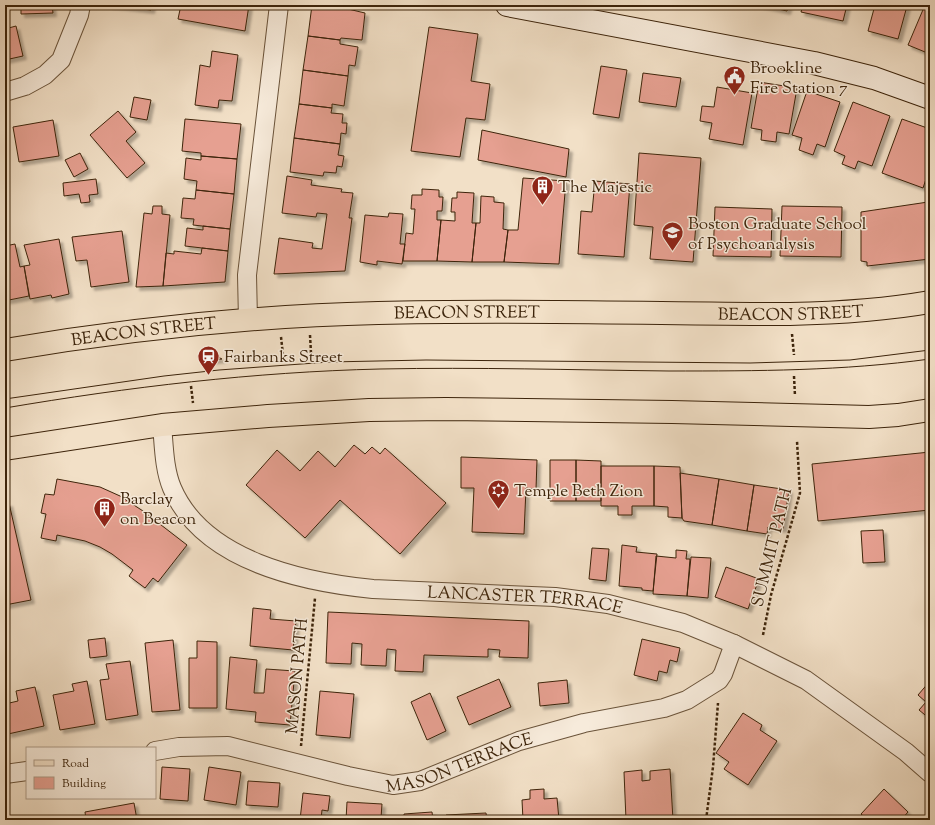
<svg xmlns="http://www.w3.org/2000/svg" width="935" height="825" font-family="'Sorts Mill Goudy',serif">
<defs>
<filter id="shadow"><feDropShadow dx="3.5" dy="3.5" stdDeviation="1" flood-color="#0004"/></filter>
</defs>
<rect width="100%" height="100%" fill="#f2e0c7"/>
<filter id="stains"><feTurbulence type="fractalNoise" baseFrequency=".005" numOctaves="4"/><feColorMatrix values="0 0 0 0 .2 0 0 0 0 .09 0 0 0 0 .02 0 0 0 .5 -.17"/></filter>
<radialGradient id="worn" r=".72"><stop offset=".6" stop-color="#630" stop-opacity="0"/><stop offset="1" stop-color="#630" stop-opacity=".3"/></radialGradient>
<path fill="#e6a091" stroke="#3d240b" filter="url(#shadow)" d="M21 5H52L53 13 21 14Z
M109 5H152L151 10Z
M181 5H249L245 31 178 19Z
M312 5H331L365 13 362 40 341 38 340 40 308 36Z
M760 5H789L787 11Z
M803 5H847L843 21 801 12Z
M875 5H903L907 6 898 39 868 31Z
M925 5 930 6V54L908 45Z
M16 26 23 56 5 60V29Z
M429 27 478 34 471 81 490 84 485 120 466 118 460 157 411 151Z
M308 36 340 40V44L358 47 355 66 349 65 348 76 303 70Z
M212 51 238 55 232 101 219 100 218 108 195 105 200 65 210 67Z
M601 66 627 70 619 118 593 114Z
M303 70 348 76 344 106 332 104V108L299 104Z
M643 73 681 78 676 107 639 102Z
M759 82 797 88 789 134 777 132 776 142 761 140 762 130 751 128Z
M717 87 752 93 743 145 709 139 712 123 700 121 702 106 714 107Z
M807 91 840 102 825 147 817 144 813 155 799 150 802 138 792 135Z
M134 97 151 100 147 120 130 117Z
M853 102 890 116 872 166 858 161 855 169 842 164 845 156 834 151Z
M299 104 332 108 331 113 343 114 342 123H347L346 134 341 133 340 144 294 138Z
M118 111 136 132 126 141 145 163 127 178 90 135Z
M185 119 241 124 237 159 201 156V153L182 151Z
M902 119 930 129V167L923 188 882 173Z
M53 120 59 156 19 162 13 127Z
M482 130 569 149 566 177 478 160Z
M294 138 340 144 338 155 344 156 342 167 337 166 336 173 324 172 323 176 290 172Z
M80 153 88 169 74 177 65 160Z
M639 153 701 158 693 262 650 259 653 227 634 225Z
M201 156 237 159 234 194 196 190 197 181 184 179 186 158 201 160Z
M287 176 312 180 311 185 342 189 341 192 353 193 349 218H352L345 271 274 274 279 238 313 243 312 248 322 249 327 214 317 213 316 217 282 213Z
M523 178 566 181 559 264 504 262 508 230H518Z
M96 179 98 194 89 195 90 202 81 203 79 194 64 196 63 183Z
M595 181 630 184 624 257 578 254 581 211 592 212Z
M422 189 439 190V197H443L442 211H437V220H441L437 261H403L406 233 413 234 415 209H411L412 195H422Z
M196 190 234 194 230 229 193 225 194 219 181 218 183 198 195 199Z
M457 192 474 193 472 223H476L472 262 437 261 441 220 455 221V212H451L452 198H457Z
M481 196 494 197V202L504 203 503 229 508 230 504 262H472L476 223H480Z
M928 202 930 215V259L867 266V262L861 261V212Z
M153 206H162V214L170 215 163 286 136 287 144 213 152 214Z
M782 206 842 207 841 257 780 256Z
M715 207 772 209 771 257 713 256Z
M389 213 403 214 400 244H405L402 264 377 261V265L360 262 365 215 388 217Z
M203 226 230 229 228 251 185 246 187 228 203 230Z
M122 231 129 282 91 287 87 260 76 261 72 237Z
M59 239 69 294 52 298 51 295 30 299 24 266 30 265 24 245Z
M15 244 20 267 24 266 29 296 9 300 5 280V246Z
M202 248 228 251 225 282 163 286 166 253 174 254V251L201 254Z
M5 280 9 300H5Z
M216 356 222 359 206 361V357Z
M354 445 365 454 372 447 380 454 385 448 446 503 400 554 340 500 305 538 246 485 277 450 300 471 318 451 335 467Z
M930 452V510L818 521 812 464Z
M461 457 537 460 536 489 526 488 524 534 472 532 474 488H461Z
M550 460H576V501H550Z
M576 460 601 461V501H576Z
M601 466H654V506H632V515H618V506H601Z
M654 466 680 467 682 518 668 517V507L654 506Z
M680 473 719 479 712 525 684 521 682 518Z
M57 479 100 487 120 496 143 511 187 545 158 582 153 578 145 588 129 576 133 570 112 554 100 547 85 541 57 535 56 541 41 538 46 514 41 513 45 494 54 495Z
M719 479 754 485 747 531 712 525Z
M754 485 789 490 783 529 768 527 767 534 747 531Z
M9 503 31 600 5 605V504Z
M883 530 885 562 863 563 861 531Z
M622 545 637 547 636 552 657 554 653 591 642 590V588L619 586Z
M592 548 609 549 606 581 589 579Z
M676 550 687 551 686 559H690L687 596 653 594 656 556 676 558Z
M691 557 711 558 708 598 687 596Z
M726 567 759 579 748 609 715 597Z
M253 608 271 610 270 619 296 621 293 650 250 646Z
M328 612 529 621 528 658 499 657 500 650 488 649V657L424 655 423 672 395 671 396 650 387 649 386 666 361 665 362 644 352 643 351 664 326 663Z
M105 638 107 656 90 658 88 640Z
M642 639 680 648 677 662 670 660 667 673 659 671 657 681 634 675Z
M173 640 180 710 152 712 145 643Z
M197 641 217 642V708H189V658H197Z
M230 657 257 660 254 693H264L266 669 295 671 290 725 255 722 256 712 226 709Z
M130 661 138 715 106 720 100 680 109 679 106 664Z
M499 679 511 707 469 725 457 697Z
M567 680 569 703 540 706 538 683Z
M87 681 95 724 60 730 53 695 74 691 72 684Z
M930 681V719L919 710 926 702 918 695Z
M35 687 44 726 8 734 5 720V704L18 701 16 691Z
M320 691 354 694 350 738 316 735Z
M430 693 446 731 427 740 411 702Z
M743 713 762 725 760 730 777 741 748 785 724 769 729 762 716 753Z
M162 767 190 769 188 801 160 799Z
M209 767 241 772 236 805 204 800Z
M670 769 673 820H626L624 772 642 770V781L650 780V771Z
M248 781 280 783 278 807 246 805Z
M544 789V799L557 798 559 820H523L522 800 530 799V790Z
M884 789 908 812 901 820H868L861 814Z
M303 793 330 796 328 811 322 810 321 820H300Z
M347 802 382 804 381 818H373V820H346Z
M134 803 137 820H86L85 812Z
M432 812 433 820H404V814Z
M486 813 487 820H446V815Z"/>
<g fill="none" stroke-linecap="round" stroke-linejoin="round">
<defs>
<g id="street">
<path d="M5 92 25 86 45 75 61 60 79 15 81 5"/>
<path d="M248 320 247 275 279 5"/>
<path id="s1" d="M162 425C164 446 164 469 172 488 203 561 303 582 373 589L555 597 608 604 683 623 734 644 806 680 906 752 930 773"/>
<path id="s2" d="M155 751 179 747 228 746 348 776 393 785 420 781 519 741 584 723 664 708 687 700 719 680 723 674 734 644"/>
<path d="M5 774 27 771"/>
</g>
<path id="secondary" d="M507 5 814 63 874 78 930 98"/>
<g id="primary">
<path id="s3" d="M5 350C129 329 253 316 378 313 515 309 653 314 790 314 837 313 884 310 930 302"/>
<path d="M5 449 162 425 268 416 369 410 446 409 672 412 869 417 898 415 930 410"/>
</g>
</defs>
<use href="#street" stroke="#6a533a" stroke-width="20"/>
<use href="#secondary" stroke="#3d240b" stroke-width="24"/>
<use href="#primary" stroke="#3d240b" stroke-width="24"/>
<path stroke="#3d240b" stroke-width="2.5" stroke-dasharray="3 2" stroke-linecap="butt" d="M792 334 794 355
M310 335 311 353
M281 337 283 355
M794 376 795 396
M191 386 193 403
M763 635 771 595 800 493 797 441
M301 746 315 598
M706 820 713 767 718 703"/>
<use href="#street" stroke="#f7ebdb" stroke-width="18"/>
<use href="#secondary" stroke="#f7ebdb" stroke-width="22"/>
<use href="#primary" stroke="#f2e0c7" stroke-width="22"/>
<path stroke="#3d240b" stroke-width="1" d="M5 399 164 376 219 370 329 362 426 360 750 363 850 360 930 350
M5 408C129 387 254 372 380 369 477 367 573 370 669 371 758 371 842 371 930 359"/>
</g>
<defs>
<symbol id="civic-pin" viewBox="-11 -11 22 30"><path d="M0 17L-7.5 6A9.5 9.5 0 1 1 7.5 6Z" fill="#8f2418" stroke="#f7ebdb"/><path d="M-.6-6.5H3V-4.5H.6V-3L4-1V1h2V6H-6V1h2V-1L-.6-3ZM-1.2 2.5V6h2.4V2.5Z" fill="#fff"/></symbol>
<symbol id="building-pin" viewBox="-11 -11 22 30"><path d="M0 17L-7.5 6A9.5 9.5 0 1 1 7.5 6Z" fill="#8f2418" stroke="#f7ebdb"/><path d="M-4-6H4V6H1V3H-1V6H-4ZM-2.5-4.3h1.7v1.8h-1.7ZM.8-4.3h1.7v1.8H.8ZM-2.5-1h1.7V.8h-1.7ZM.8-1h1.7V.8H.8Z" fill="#fff"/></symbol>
<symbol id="university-pin" viewBox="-11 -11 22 30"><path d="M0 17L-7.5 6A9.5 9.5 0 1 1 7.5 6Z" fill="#8f2418" stroke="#f7ebdb"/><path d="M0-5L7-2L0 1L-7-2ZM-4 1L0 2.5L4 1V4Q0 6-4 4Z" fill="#fff"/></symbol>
<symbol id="station-pin" viewBox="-11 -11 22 30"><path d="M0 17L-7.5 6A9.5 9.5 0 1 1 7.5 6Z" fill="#8f2418" stroke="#f7ebdb"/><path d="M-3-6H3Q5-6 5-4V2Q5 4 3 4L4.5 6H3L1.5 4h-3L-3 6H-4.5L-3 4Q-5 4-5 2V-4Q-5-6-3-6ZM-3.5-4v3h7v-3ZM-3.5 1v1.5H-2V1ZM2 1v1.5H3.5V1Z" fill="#fff"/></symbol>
<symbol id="synagogue-pin" viewBox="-11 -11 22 30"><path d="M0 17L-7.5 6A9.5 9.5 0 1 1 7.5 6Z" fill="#8f2418" stroke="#f7ebdb"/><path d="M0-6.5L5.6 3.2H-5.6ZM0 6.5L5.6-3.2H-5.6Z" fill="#fff"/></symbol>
</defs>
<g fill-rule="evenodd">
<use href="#civic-pin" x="722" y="64" width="25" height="34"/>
<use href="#building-pin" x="530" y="174" width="25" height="34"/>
<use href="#university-pin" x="660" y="220" width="25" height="34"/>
<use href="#station-pin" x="196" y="344" width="25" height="34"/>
<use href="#synagogue-pin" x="486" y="478" width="25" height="34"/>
<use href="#building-pin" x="92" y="496" width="25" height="34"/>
</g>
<g text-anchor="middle" stroke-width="3" stroke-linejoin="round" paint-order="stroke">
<g font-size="17" fill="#3d240b" stroke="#f7ebdb" text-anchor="start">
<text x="750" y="73">Brookline<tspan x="750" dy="20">Fire Station 7</tspan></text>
<text x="558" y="192">The Majestic</text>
<text x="688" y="229">Boston Graduate School<tspan x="688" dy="20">of Psychoanalysis</tspan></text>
<text x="224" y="362">Fairbanks Street</text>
<text x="514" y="496">Temple Beth Zion</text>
<text x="120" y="504">Barclay<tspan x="120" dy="20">on Beacon</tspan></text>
</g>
<g font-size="17" fill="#3d240b" stroke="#f7ebdb">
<text dy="6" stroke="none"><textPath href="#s3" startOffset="788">BEACON STREET</textPath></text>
<text dy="6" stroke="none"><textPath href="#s3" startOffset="464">BEACON STREET</textPath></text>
<text dy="6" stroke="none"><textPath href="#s3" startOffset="140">BEACON STREET</textPath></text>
<text transform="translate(771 547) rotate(-76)" y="6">SUMMIT PATH</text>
<text dy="6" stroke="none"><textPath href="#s1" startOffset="452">LANCASTER TERRACE</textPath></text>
<text transform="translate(296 676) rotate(-85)" y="6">MASON PATH</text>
<text dy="6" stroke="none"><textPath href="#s2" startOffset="313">MASON TERRACE</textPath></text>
</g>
</g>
<rect width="935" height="825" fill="none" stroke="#f2e0c7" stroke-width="20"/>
<rect x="6" y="6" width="923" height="813" fill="none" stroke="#3d240b" stroke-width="2"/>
<rect x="10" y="10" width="915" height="805" fill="none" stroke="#3d240b"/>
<rect x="26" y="747" width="130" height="52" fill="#f7ebdb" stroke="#ad9b88"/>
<rect x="34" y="760" width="20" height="6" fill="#f2e0c7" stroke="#ad9b88"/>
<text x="62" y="767" font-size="12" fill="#3d240b">Road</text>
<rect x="34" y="777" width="20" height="12" fill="#e6a091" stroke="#ad9b88"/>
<text x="62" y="787" font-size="12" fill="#3d240b">Building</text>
<rect width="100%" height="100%" filter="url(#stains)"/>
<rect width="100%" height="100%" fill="url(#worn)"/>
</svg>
